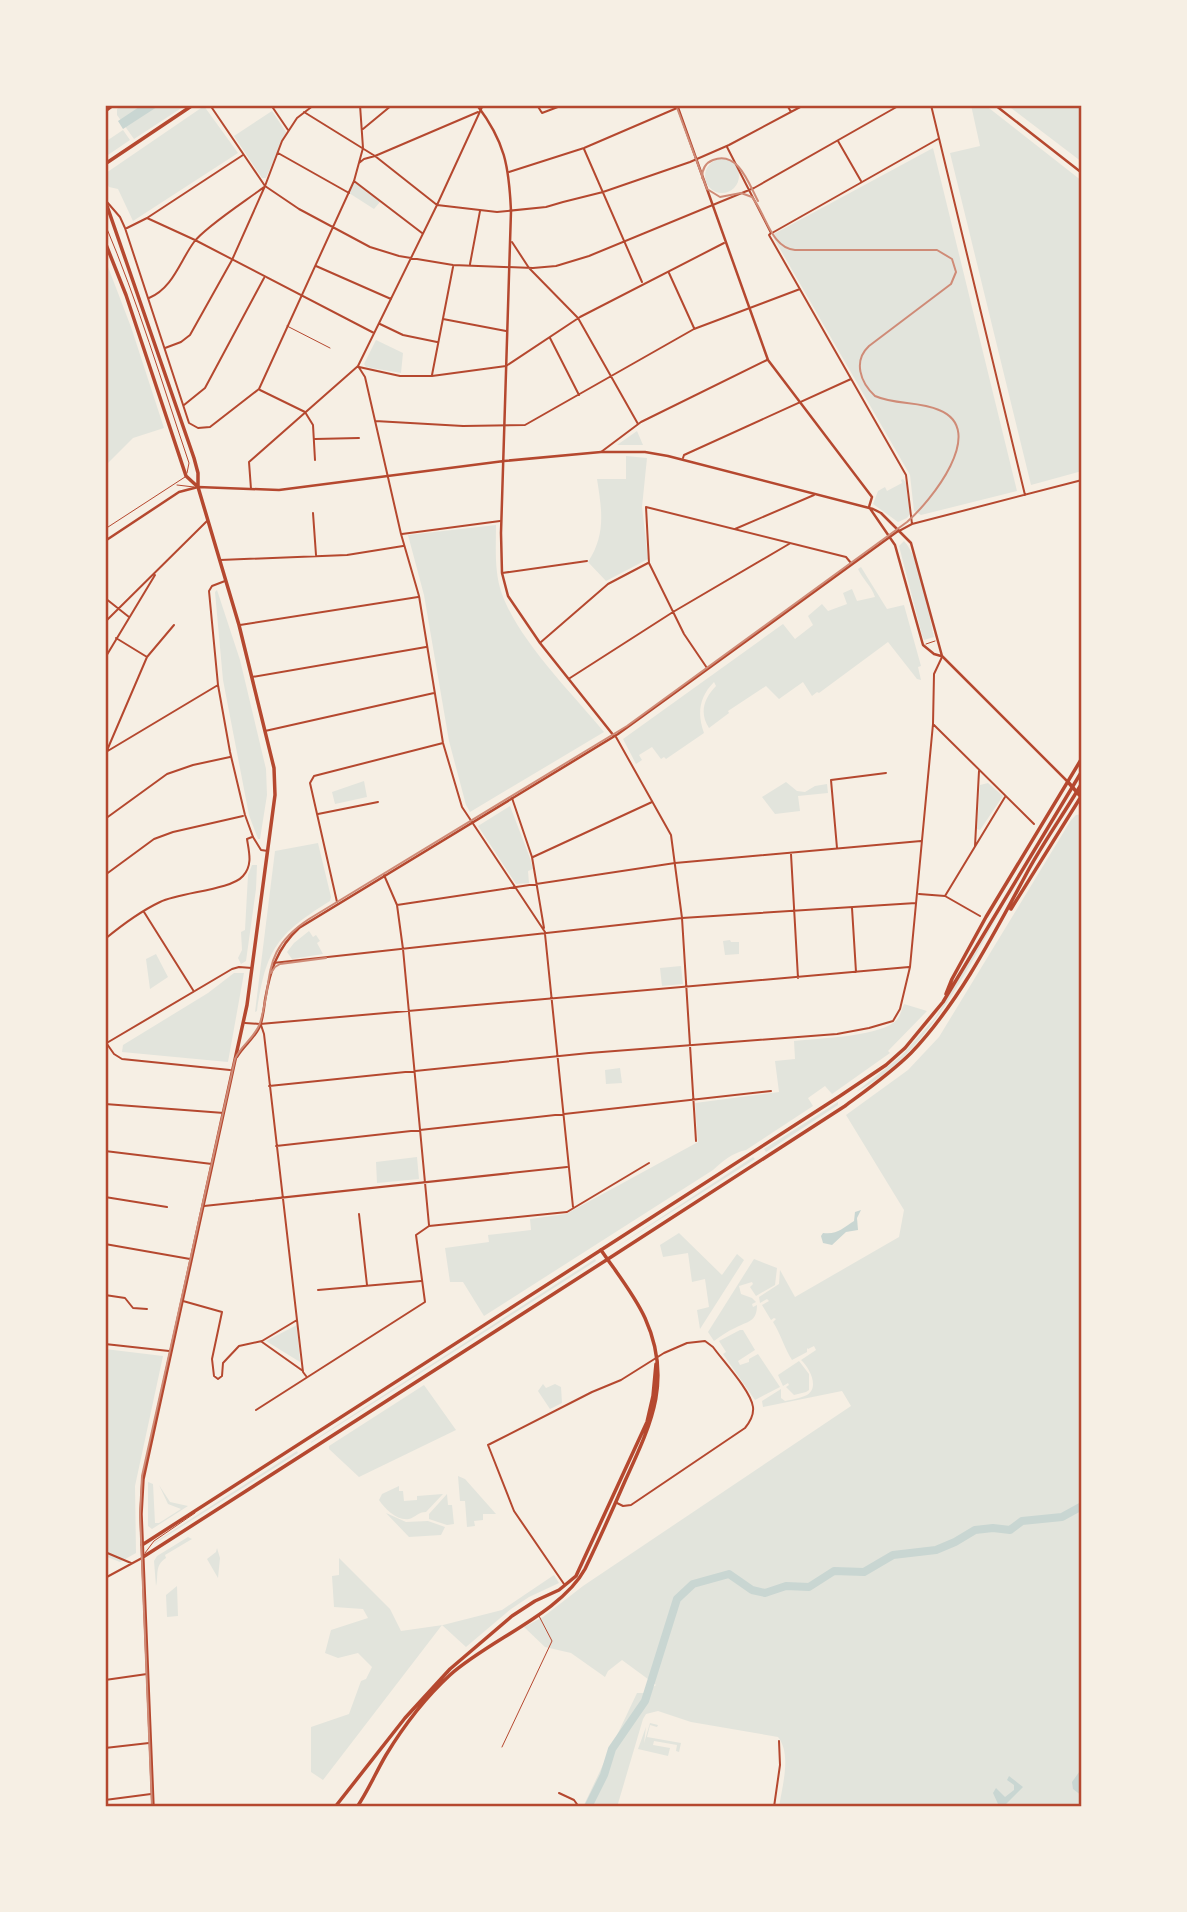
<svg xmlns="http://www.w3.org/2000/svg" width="1187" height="1912" font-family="Ubuntu,sans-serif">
<rect width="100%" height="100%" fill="#f6efe4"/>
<path fill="#e2e4dc" d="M123 105H186L134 139 117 115V109Z
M971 105H985L1082 181V471L1031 485 950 153 980 146Z
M1007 105H1082V162Z
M204 106 238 153 133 221 118 189 109 187 105 179 106 173Z
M272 111 286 132 266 178H262L234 136Z
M123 130 130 140 105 157V142Z
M933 148 1017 491 921 515 914 511 910 475 772 235Z
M705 176a17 17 0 1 1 34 0a17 17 0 1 1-34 0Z
M354 181 380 202 374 209 349 193Z
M105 259 131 327 164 428 133 438 105 466Z
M376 340 403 353 401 373 366 367 364 364Z
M637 431 643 445H617Z
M626 456 647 458 642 507 648 559 606 581 588 562C606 534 602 511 597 479H626Z
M903 479 906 483 910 514 907 518 898 522 873 504 878 491 885 487 887 491 902 483 901 480Z
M496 525C496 548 494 572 502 594 519 641 572 693 604 732L470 812 466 805 449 741 424 595 408 535Z
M904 541C919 556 929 614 934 637L924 640 922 635 899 546Z
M861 567 887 609 904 605 921 666 918 667 921 680 917 679 888 642 819 693 817 692 812 696 803 682 779 699 766 686 728 711 729 713 709 728C699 713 704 698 716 686L714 682C699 697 697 714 704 733L666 759 664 757 661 759 652 747 639 755 642 760 636 764 623 739 783 624 795 639 813 625 808 616 822 604 828 611 847 604 843 593 852 589 857 601 875 597C871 585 863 580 858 569Z
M217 590 240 660 266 769 267 795 260 839H258L249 815 223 680 215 592Z
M364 781 367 797 335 804 332 792Z
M786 782 797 791 805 792 815 786 827 784 828 793 798 796 800 811 775 814 762 797Z
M988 783 1003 796 980 830 977 829 980 785Z
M510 806 530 858 533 869 528 871 529 883 516 884 478 826Z
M1082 814V1807H779C782 1787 792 1754 778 1737L691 1722 658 1711 646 1714 643 1719 617 1807H583L637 1693H644L656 1685 622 1660 608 1671 605 1677 571 1653 545 1647 524 1627 543 1617 583 1586 851 1406 842 1391 763 1407 762 1401 781 1389V1398L785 1401C791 1400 801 1398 807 1395 820 1387 809 1367 801 1360L816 1350 814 1346 808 1349 807 1348V1352L792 1360C784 1347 781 1335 773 1322L776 1319 774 1318 771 1320 762 1305 769 1301 767 1299 760 1303 759 1297 779 1284 780 1270 795 1297 899 1237 904 1210 846 1115 908 1070 939 1037 1071 820 1076 815Z
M1058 817C1046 843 1025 869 1010 895 968 965 931 1053 856 1092L901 1056 935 1018Z
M318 843 331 897 330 901C277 934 266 949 257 1011L255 1012 275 851Z
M252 865H257L256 889 246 961 241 964 238 958 242 950 241 932 245 930 248 875Z
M309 931 313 937 316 935 320 941 317 943 323 954 292 959 287 952 294 943Z
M730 940 731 942H739V954L725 955 723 941Z
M156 954 168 977 150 989 146 959Z
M681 966 683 984 662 986 660 968Z
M234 973H244L228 1062 122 1052 123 1045 208 993Z
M904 1004 927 1011 888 1051 890 1053 832 1094 825 1086 808 1098 813 1106 746 1150C732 1153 723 1161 713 1170L484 1316 463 1282H450L445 1248 489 1242 488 1235 531 1230 530 1219 566 1214 698 1142 695 1103 779 1092 775 1061 795 1059 794 1041C819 1038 873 1037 893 1023 900 1019 901 1011 904 1004Z
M620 1068 622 1083 606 1084 605 1070Z
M838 1102V1105L766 1152 764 1149Z
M417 1157 419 1179 377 1183 376 1162Z
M753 1157 755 1159 610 1251Z
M679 1233 722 1275 737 1254 744 1260 700 1329 697 1310 709 1307 705 1279 692 1282 688 1253 663 1257 660 1245Z
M595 1259 596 1261 311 1443V1442Z
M754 1259 777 1268 775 1285 756 1296 750 1287 753 1284 752 1282 739 1286 741 1294 752 1298 756 1302 752 1304 753 1307 757 1305C757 1322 748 1321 735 1328 728 1331 721 1336 714 1341L708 1332Z
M297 1325 300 1362 266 1341Z
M740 1330H743L755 1350 738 1361 740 1365 749 1362V1359L758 1354 780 1387 755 1400 723 1354 726 1352 719 1341Z
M105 1349 163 1356 135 1486 136 1553 120 1562 105 1556Z
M799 1361 809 1374V1390L806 1392 794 1395 786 1387 789 1385 788 1383 783 1386 778 1375Z
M543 1384 546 1388 555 1384 561 1387 562 1403 550 1409 538 1391Z
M424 1385 456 1430 359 1477 329 1449V1446Z
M297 1451 298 1453 154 1544 155 1542Z
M458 1476 465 1479 496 1514H483V1520L474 1521 475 1526 467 1527 465 1501H460Z
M148 1482 153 1484 155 1523H159L181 1509 168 1504 159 1485 170 1502 188 1506 152 1529 148 1526Z
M399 1486V1491H403L404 1501 417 1500V1496L443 1494 426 1512C418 1512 416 1517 409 1519 397 1521 385 1509 379 1500L382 1494Z
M447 1494 448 1505H452L454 1524 447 1525 429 1519V1514Z
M386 1513 406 1522 428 1521 445 1527 441 1535 409 1537Z
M188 1537 192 1539 165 1555 166 1558C154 1566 159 1575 156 1586L154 1561 157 1556Z
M217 1548 220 1558 218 1578 207 1559 216 1552Z
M339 1558 390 1609 401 1631 443 1625 502 1610 554 1575 559 1583 529 1597 511 1609 466 1647 442 1625 323 1780 311 1772V1727L349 1714 361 1681 366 1679 372 1667 358 1653 338 1658 325 1653 331 1630 368 1618 363 1609 334 1607 332 1576 339 1575Z
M177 1586 178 1616 167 1617 166 1595Z
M650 1723 658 1725 657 1727 650 1725 647 1737 681 1743 679 1752 676 1751 677 1745 654 1741 653 1745 670 1748 668 1756 638 1749 646 1727 644 1743Z"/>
<path fill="#c9d6d2" d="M142 105H160L123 129 118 121Z
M861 1210 857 1218 858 1230 846 1232 832 1245 823 1243 821 1236 823 1233C837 1235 843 1228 854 1221L855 1212Z
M1082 1768V1796L1073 1789 1072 1782Z
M1009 1776 1023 1787 1004 1806 990 1807 998 1804 993 1793 996 1788 1005 1797 1014 1790V1785L1007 1780Z"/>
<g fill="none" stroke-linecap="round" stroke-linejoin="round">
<path stroke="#c9d6d2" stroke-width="8" d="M588 1807 604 1775 612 1749 645 1701 677 1599 693 1584 729 1574 752 1590 765 1593 786 1586 809 1587 834 1571 864 1572 893 1555 936 1550 955 1542 975 1530 993 1528 1010 1530 1022 1521 1062 1517 1082 1506"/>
<path stroke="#b5482f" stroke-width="1" d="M105 224C138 302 162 383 189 463L187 473
M287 326 330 348
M177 485 194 487
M105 529 185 477
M926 644 935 641
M145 1553 154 1541 195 1513
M502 1747 552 1641 539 1616"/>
<path stroke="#b5482f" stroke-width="2" d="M210 105 265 186 299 209 370 247 399 256 453 265 533 268 556 266 589 256 754 188 900 105
M271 105 288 130
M537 105 542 113 563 105
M787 105 791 112
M931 105 1025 495
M304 112 375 156 437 205 497 212 546 207 563 202 603 192 690 162 729 145 804 105
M363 129 392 105
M838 141 861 181
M727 147 771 233 769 235 906 475 912 524
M584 149 642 282
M278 153 349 193
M359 163 364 159 375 156 478 112
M509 172 584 148 684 105
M354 181 422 233
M107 202 120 217 125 228 189 423 198 428 210 427 259 389 354 181 363 148 360 105
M147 218 195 240 374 333
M127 228 147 218 243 155
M772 233 938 139
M512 242 529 268 578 318 638 424
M470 264 480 211
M316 266 391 299
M669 273 694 328
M149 298C173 288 180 261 194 242 205 227 247 200 264 187
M443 319 506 331
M380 324 403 335 437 342
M550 338 579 395
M165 348 181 342 190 335 232 260 265 186 282 141 297 118 314 105
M358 366 365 377 401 534 419 596 443 743 462 807 545 932
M359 367 400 376H432L506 366 580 317 724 243
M432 375 453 267
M260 390 305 412 313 425 315 460
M184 405 205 388 264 278
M375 421 463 426 525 425 694 329 800 289
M315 439 359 438
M601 452 641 422 767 360
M683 458 684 455 851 379
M251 489 249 462 358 366 437 205 483 105
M313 513 316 555
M735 529 814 495
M899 531 912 524 1082 480
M402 534 500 521
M220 560 347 555 403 546
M502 573 587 561
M225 581 212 586 209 591 218 685 230 752 245 815 253 837 261 850 268 851
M105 598 129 617
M105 622 207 521
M240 625 418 597
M116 638 147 657
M541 642 608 584 648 563
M105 658 155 575
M707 668 684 634 649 563 646 507 846 557 851 563
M252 677 426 647
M570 678 673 612 789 544
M933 724 1034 824
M265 731 434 693
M616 737 671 835 682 918 696 1141
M106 752 218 685
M105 755 147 657 174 625
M512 798 532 857 544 928
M318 814 378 802
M105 819 167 774 193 765 230 757
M975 846 979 771
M837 848 831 780 886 773
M791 854 798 978
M533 857 652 802
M105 875 154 839 173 832 243 816
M384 875 397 905 403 949 429 1225
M919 894 945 896 980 916
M945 896 1005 797
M337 902 310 783 314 776 443 743
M397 905 675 863 921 841
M852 908 856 972
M144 912 193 990
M545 934 573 1207
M105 939C122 925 141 911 160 902 181 892 231 890 243 876 253 865 249 852 247 839L252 837
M273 963 682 918 916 903
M245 1023 260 1024 909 967
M261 1025 264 1034 303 1372 306 1376
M105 1044 232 969 239 967 252 968
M107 1044 114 1054 122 1059 230 1070
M269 1086 589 1053 837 1034 869 1028 893 1021 900 1009 910 967 933 724 934 674 942 657
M105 1104 224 1113
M276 1146 771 1091
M105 1151 212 1164
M105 1197 167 1207
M204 1206 567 1167
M359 1214 367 1285
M105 1244 190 1259
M318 1290 421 1281
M105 1295 125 1298 133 1308 147 1309
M183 1301 222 1312 212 1359 214 1376 218 1379 222 1376 223 1363 239 1346 262 1341 297 1320
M262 1342 303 1371
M105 1344 169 1351
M256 1410 425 1302 416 1235 429 1226 567 1212 649 1163
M105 1552 131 1563
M105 1578 142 1558
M564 1584 514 1511 488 1445 592 1392 621 1380 664 1353 687 1343 705 1341 713 1347C723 1361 751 1391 753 1407 754 1415 750 1422 745 1428L631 1505 623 1506 617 1503
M105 1680 147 1674
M105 1748 149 1743
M559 1793 574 1800 579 1807
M105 1800 151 1794
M774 1807 780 1765 779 1741"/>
<path stroke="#b5482f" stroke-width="2.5" d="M477 105C505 142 509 166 511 211L501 533 502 573 508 596 540 643 614 736
M677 105 768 360 872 497 869 507
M995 105 1082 173
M869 507 895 545 923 645 934 654 941 656
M105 541 179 492 198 487 279 490 504 461 601 452H645L668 456 873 509 881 513 911 543 942 656 1068 782
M237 1057C243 1046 255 1038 260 1026 263 1018 264 1009 265 1000 270 971 277 948 299 928L618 734 898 531"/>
<path stroke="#b5482f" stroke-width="3.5" d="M105 200 194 458 198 473V487L239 625 274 768 275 795 247 1005 143 1479 141 1514 153 1807
M105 242 126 295 186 476 198 487
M1068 782 1082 798
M142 1545 601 1250
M143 1557 608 1259"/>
<path stroke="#b5482f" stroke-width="3.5" d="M105 111 113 105
M105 164 193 105
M1011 909 1082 795
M946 994 952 979 986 917 1082 758
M608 1259 845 1106C868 1089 891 1073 911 1053 959 1003 996 930 1029 869 1045 840 1065 812 1082 783
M335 1807 405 1718 450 1669 512 1616 535 1601 559 1590 576 1576 647 1422 653 1396 656 1364
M357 1807C368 1791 376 1772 386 1755 403 1727 426 1697 450 1675 489 1640 561 1613 585 1569 599 1540 612 1511 625 1481 651 1424 673 1380 645 1318 634 1294 616 1272 601 1250L840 1096 886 1065 905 1048 943 1002 1082 771"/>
<path stroke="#cf8b77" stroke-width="2" d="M702 178C702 169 705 163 713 160 738 150 749 184 758 201
M271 973 275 967 280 964 326 958
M152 1807 140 1514 142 1476 235 1059C241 1045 255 1038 260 1023 274 978 260 951 309 919L627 726 907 522C930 502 989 430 939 410 919 401 895 405 875 396 860 382 853 361 869 346L951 284 956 272 952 259 937 250H795C771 248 766 214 752 197L741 193 720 197 707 189 676 105"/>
</g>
<rect width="1187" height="1912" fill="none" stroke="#f6efe4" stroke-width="214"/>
<rect x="107" y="107" width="973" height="1698" fill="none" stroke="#b5482f" stroke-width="2.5"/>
</svg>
